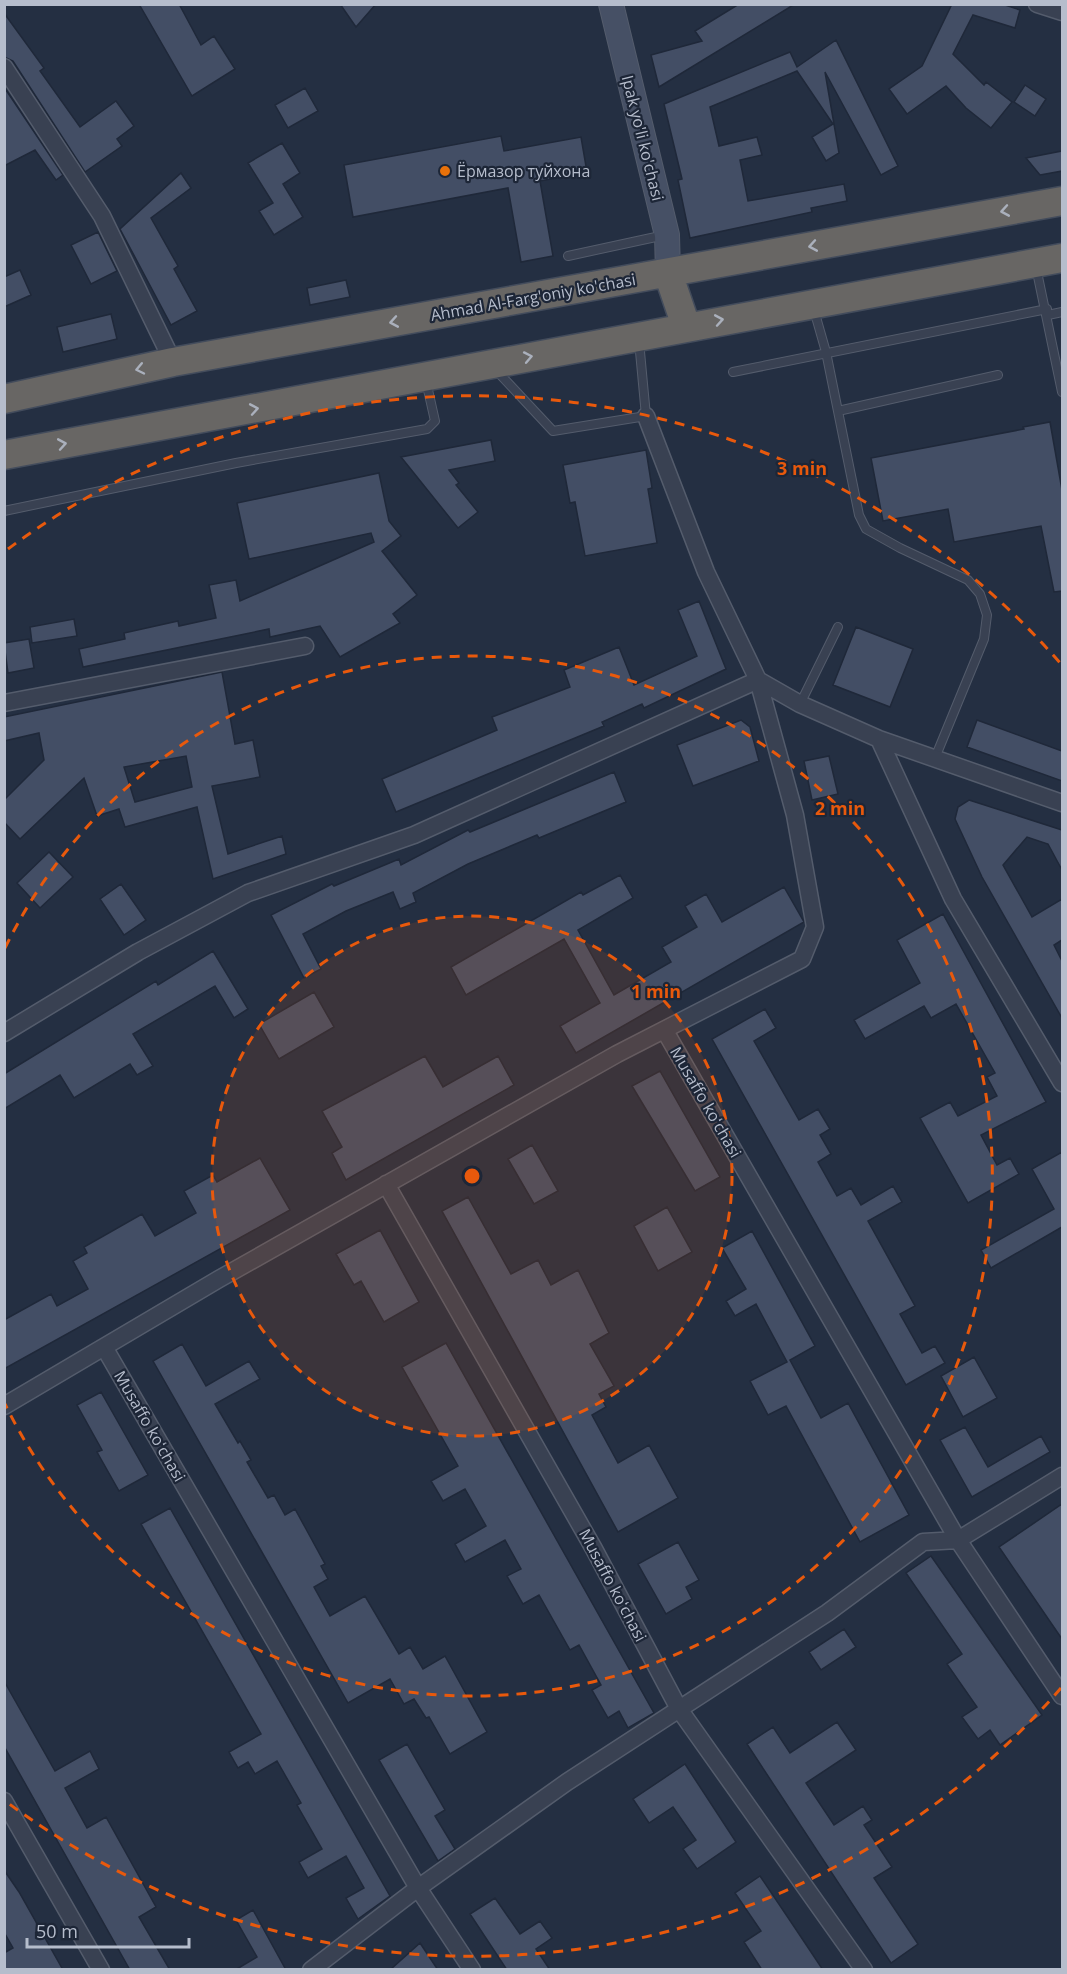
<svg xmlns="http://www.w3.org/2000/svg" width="1067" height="1974" font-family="'Open Sans',sans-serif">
<rect width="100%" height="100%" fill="#242f42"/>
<path fill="#434e65" stroke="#1f2839" stroke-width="1.5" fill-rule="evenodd" d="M139 4H179L201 45 214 36 235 69 192 96Z
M340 4H376L356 27Z
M739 4H795L659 87 651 55 702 41 695 31Z
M952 4H1002L1020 10 1015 28 973 15 953 54 984 85 986 82 1012 102 991 128 966 108 946 86 907 114 889 89 922 66Z
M4 13 44 68 40 71 80 127 116 101 134 126 117 139 122 146 85 172 13 61 4 57Z
M836 40 898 166 881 175 825 72 839 153 826 161 812 137 833 124 797 71 710 107 719 146 757 137 762 155 740 160 748 201 844 184 847 201 811 208 812 212 690 238 678 180 682 179 664 104 790 52 797 67Z
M1025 85 1046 99 1035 116 1014 102Z
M4 87 63 175 56 180 35 150 4 166Z
M305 88 318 111 288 128 275 105Z
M501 136 504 151 581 137 587 172 540 181 553 256 521 262 508 188 353 217 344 165Z
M282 143 300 173 283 184 303 217 274 235 259 211 273 203 248 163Z
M1062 151V171L1040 175 1026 158Z
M181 173 191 188 151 218 178 266 174 269 197 311 171 325 120 229Z
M98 232 117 271 91 284 71 245Z
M20 270 31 295 4 307V277Z
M346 280 350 297 310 305 307 288Z
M111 314 117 339 63 352 57 327Z
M1050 422 1062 490V591L1054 592 1041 526 954 542 948 509 883 521 871 458 1024 429 1023 427Z
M491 440 495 461 449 470 459 483 456 485 478 512 458 528 401 457Z
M646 450 652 488 648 489 657 543 585 556 575 502 570 503 563 465Z
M379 473 389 521 401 536 382 551 417 595 393 614 400 623 340 657 320 626 270 637 269 629 83 667 79 649 125 639 124 633 178 621 179 626 216 618 209 585 236 580 240 601 374 542 371 533 249 559 237 503Z
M699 601 726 669 644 708 642 704 602 722 604 726 396 812 382 779 497 730 492 717 570 687 564 670 619 647 634 685 697 656 678 610Z
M74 619 77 636 32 643 30 627Z
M856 627 913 649 890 707 833 685Z
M29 639 34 668 8 673 4 643Z
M222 672 235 744 253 740 260 777 212 786 228 854 282 836 286 854 213 879 197 807 125 827 119 809 97 816 84 778 20 839 4 822V800L44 760 39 733 4 741V717ZM186 756 192 787 135 802 124 767Z
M741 720 750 727 759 761 693 786 677 745Z
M977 720 1062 751V781L967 747Z
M829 756 838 794 812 800 804 761Z
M614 772 626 802 539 838 537 835 468 864 413 893 416 902 400 909 393 892 346 911 303 934 321 969 304 978 271 915 332 884 334 886 399 859 401 865 468 830 470 832Z
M969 800 1062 830V870L1048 844 1027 837 1003 865 1032 917 1062 899V940L1054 945 1062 961V1018L982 877 955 819 958 807Z
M49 852 73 877 40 908 17 883Z
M620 875 633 898 578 930 614 995 671 962 662 947 697 927 685 906 706 894 722 922 784 887 804 922 576 1053 560 1026 600 1003 564 939 466 995 451 967 581 892 583 895Z
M121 884 146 920 124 935 100 899Z
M943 914 1046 1102 981 1135 997 1165 1010 1158 1019 1174 968 1203 920 1118 950 1102 958 1116 997 1096 987 1077 995 1073 956 1004 931 1018 924 1006 865 1039 854 1020 920 983 897 940Z
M213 951 248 1009 234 1018 215 986 133 1034 153 1066 137 1075 130 1064 74 1098 60 1075 4 1109V1074L156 981 158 985Z
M314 992 334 1027 279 1059 259 1024Z
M765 1009 776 1028 754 1041 799 1120 818 1109 830 1129 820 1135 831 1154 818 1162 837 1196 851 1188 861 1205 893 1186 902 1202 868 1221 915 1306 900 1314 922 1353 935 1346 945 1363 906 1385 712 1039Z
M425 1056 443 1087 498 1056 514 1085 346 1180 332 1153 342 1147 322 1111Z
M660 1071 720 1177 695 1191 632 1086Z
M532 1145 558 1191 534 1204 508 1159Z
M1062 1152V1227L991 1268 981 1250 1054 1209 1032 1169Z
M260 1158 290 1210 4 1369V1320L51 1294 57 1306 88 1289 73 1261 87 1253 84 1247 142 1214 155 1236 196 1213 184 1191 213 1175 217 1182Z
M468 1197 511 1274 538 1260 551 1285 578 1270 609 1333 590 1344 614 1386 599 1394 606 1407 592 1415 618 1463 649 1445 678 1498 618 1532 442 1211Z
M667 1207 692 1252 658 1271 634 1226Z
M380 1230 419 1302 384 1322 361 1281 354 1285 336 1254Z
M752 1231 815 1346 790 1360 821 1418 848 1403 909 1515 860 1542 786 1406 768 1415 750 1381 787 1362 756 1304 735 1316 726 1301 746 1289 722 1248Z
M446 1343 654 1713 628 1728 619 1711 608 1718 592 1690 601 1685 579 1645 570 1650 539 1595 523 1604 507 1576 521 1569 505 1540 465 1562 455 1544 486 1526 465 1489 443 1501 431 1481 458 1466 402 1367Z
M182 1344 206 1386 249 1361 260 1379 215 1404 238 1443 240 1441 251 1460 247 1462 268 1498 274 1495 285 1515 295 1509 306 1529 325 1564 321 1566 328 1579 314 1587 330 1616 365 1596 399 1654 410 1647 423 1669 445 1656 487 1732 450 1754 429 1717 426 1718 414 1699 404 1704 390 1679 348 1703 153 1361Z
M974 1357 997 1398 963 1417 941 1376Z
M101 1392 148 1475 119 1491 97 1452 102 1450 77 1405Z
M965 1427 988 1467 1041 1436 1050 1452 972 1497 940 1440Z
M1062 1504V1639L999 1547Z
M170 1508 390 1896 358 1919 346 1898 364 1888 346 1856 308 1878 299 1862 322 1849 297 1805 301 1803 277 1761 255 1774 248 1762 238 1768 229 1752 261 1734 141 1524Z
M678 1542 699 1580 686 1587 692 1599 666 1614 638 1564Z
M931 1556 1042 1715 1000 1745 990 1730 978 1739 962 1717 977 1707 947 1664 962 1654 906 1573Z
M844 1629 856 1647 821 1670 809 1652Z
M4 1681 55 1771 90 1751 99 1769 65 1788 87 1828 106 1817 156 1907 139 1917 170 1970H130L4 1746Z
M837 1722 856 1750 806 1783 834 1825 863 1806 872 1820 864 1825 892 1867 874 1878 918 1944 891 1963 747 1744 773 1727 790 1753Z
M407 1744 445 1810 435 1816 455 1849 438 1861 379 1760Z
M685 1764 736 1842 697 1869 683 1849 696 1840 673 1807 649 1823 633 1799Z
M4 1870 19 1892 63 1970H4V1953L13 1948 4 1932Z
M760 1876 795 1928 823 1970H762L744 1942 761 1931 735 1893Z
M495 1898 520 1934 540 1921 552 1938 536 1949 550 1970H507L470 1914Z
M253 1910 286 1970H235L257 1957 236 1920Z
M420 1943 438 1970H390Z"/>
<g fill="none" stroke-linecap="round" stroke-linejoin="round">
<defs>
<path id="service" d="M568 256 665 235
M1036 267 1062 392
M814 310 826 352 859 515 866 529 900 548 968 580 980 594 987 615 984 639 935 758
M1048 315 1062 312
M495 369 553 431 646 416 639 341
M733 372 1047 309
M838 411 998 375
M4 511 236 463 427 429 435 421 426 381
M800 704 838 627"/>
<path id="minor" d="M1037 4 1062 12
M4 67 102 216 173 362
M646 416 706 572 758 680 800 704 879 739 1062 803
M4 703 305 646
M879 739 953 899 1062 1083
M665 1031 958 1540 1062 1696
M4 1033 138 952 248 893 414 835 758 680 795 815 815 927 802 959 617 1054 219 1279 4 1406
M386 1184 594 1549 679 1709 864 1970
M104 1347 418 1888 472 1970
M4 1801 101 1970
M311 1970 418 1888 567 1782 827 1613 923 1542 958 1540 1062 1476"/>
<path id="secondary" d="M611 4 667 235 668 273"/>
<path id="trunk" d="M668 273 686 326
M4 399 173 362 1062 201
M4 455 1062 258"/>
</defs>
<use href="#service" stroke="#545c6c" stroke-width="10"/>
<use href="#minor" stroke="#545c6c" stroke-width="19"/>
<use href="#secondary" stroke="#545c6c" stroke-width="26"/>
<use href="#trunk" stroke="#434c5c" stroke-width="31"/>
<use href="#service" stroke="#394152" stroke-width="8"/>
<use href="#minor" stroke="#394152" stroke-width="16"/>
<use href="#secondary" stroke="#465065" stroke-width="24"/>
<use href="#trunk" stroke="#686664" stroke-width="28"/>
</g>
<defs><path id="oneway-chevron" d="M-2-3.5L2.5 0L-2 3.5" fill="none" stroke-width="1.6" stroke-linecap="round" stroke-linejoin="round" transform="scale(1.5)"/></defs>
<g stroke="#aab0bc">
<use href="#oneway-chevron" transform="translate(1005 211) rotate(170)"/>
<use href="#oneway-chevron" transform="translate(813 246) rotate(170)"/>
<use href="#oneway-chevron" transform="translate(719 320) rotate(-10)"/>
<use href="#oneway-chevron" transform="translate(394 322) rotate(170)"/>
<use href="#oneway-chevron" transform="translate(528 357) rotate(-11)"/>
<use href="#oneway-chevron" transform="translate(140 369) rotate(168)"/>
<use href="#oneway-chevron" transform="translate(254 409) rotate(-10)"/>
<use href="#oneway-chevron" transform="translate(62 444) rotate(-10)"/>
</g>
<circle cx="472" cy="1176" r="260" fill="#e8590c" fill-opacity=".12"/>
<g fill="none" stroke="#e8590c" stroke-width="3" stroke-dasharray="10 8">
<circle cx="472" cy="1176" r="260"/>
<path d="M5 948A520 520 0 1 1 5 1404"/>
<path d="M1061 1688A780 780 0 0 1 8 1803M8 549A780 780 0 0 1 1061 664"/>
</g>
<circle fill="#e8710a" stroke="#1d2637" stroke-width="2" cx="445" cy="171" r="6"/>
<g text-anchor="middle" stroke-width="4.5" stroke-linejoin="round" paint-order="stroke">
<g font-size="16" fill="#b6bdcc" stroke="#1d2637">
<text transform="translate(643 138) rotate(76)" y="6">Ipak yo'li ko'chasi</text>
<text transform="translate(533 297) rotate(-10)" y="6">Ahmad Al-Farg'oniy ko'chasi</text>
<text transform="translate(706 1102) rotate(60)" y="6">Musaffo koʻchasi</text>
<text transform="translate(150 1426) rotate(60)" y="6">Musaffo koʻchasi</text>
<text transform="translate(613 1585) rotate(62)" y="6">Musaffo koʻchasi</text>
</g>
<g font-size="16" fill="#b6bdcc" stroke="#1d2637" text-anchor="start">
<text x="457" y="177">Ёрмазор туйхона</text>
</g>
</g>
<circle cx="472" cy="1176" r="9" fill="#e8590c" stroke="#1d2637" stroke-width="3"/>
<g font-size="18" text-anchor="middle" font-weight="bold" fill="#e8590c" stroke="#1d2637" stroke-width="4.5" stroke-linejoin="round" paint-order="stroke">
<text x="802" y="475">3 min</text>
<text x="840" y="815">2 min</text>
<text x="656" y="998">1 min</text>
</g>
<rect width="1067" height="1974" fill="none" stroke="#b6bdcc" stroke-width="12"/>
<path d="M27 1938v9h162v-9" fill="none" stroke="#b6bdcc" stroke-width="3"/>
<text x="36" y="1938" font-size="18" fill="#b6bdcc" stroke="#1d2637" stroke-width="4.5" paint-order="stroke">50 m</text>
</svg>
